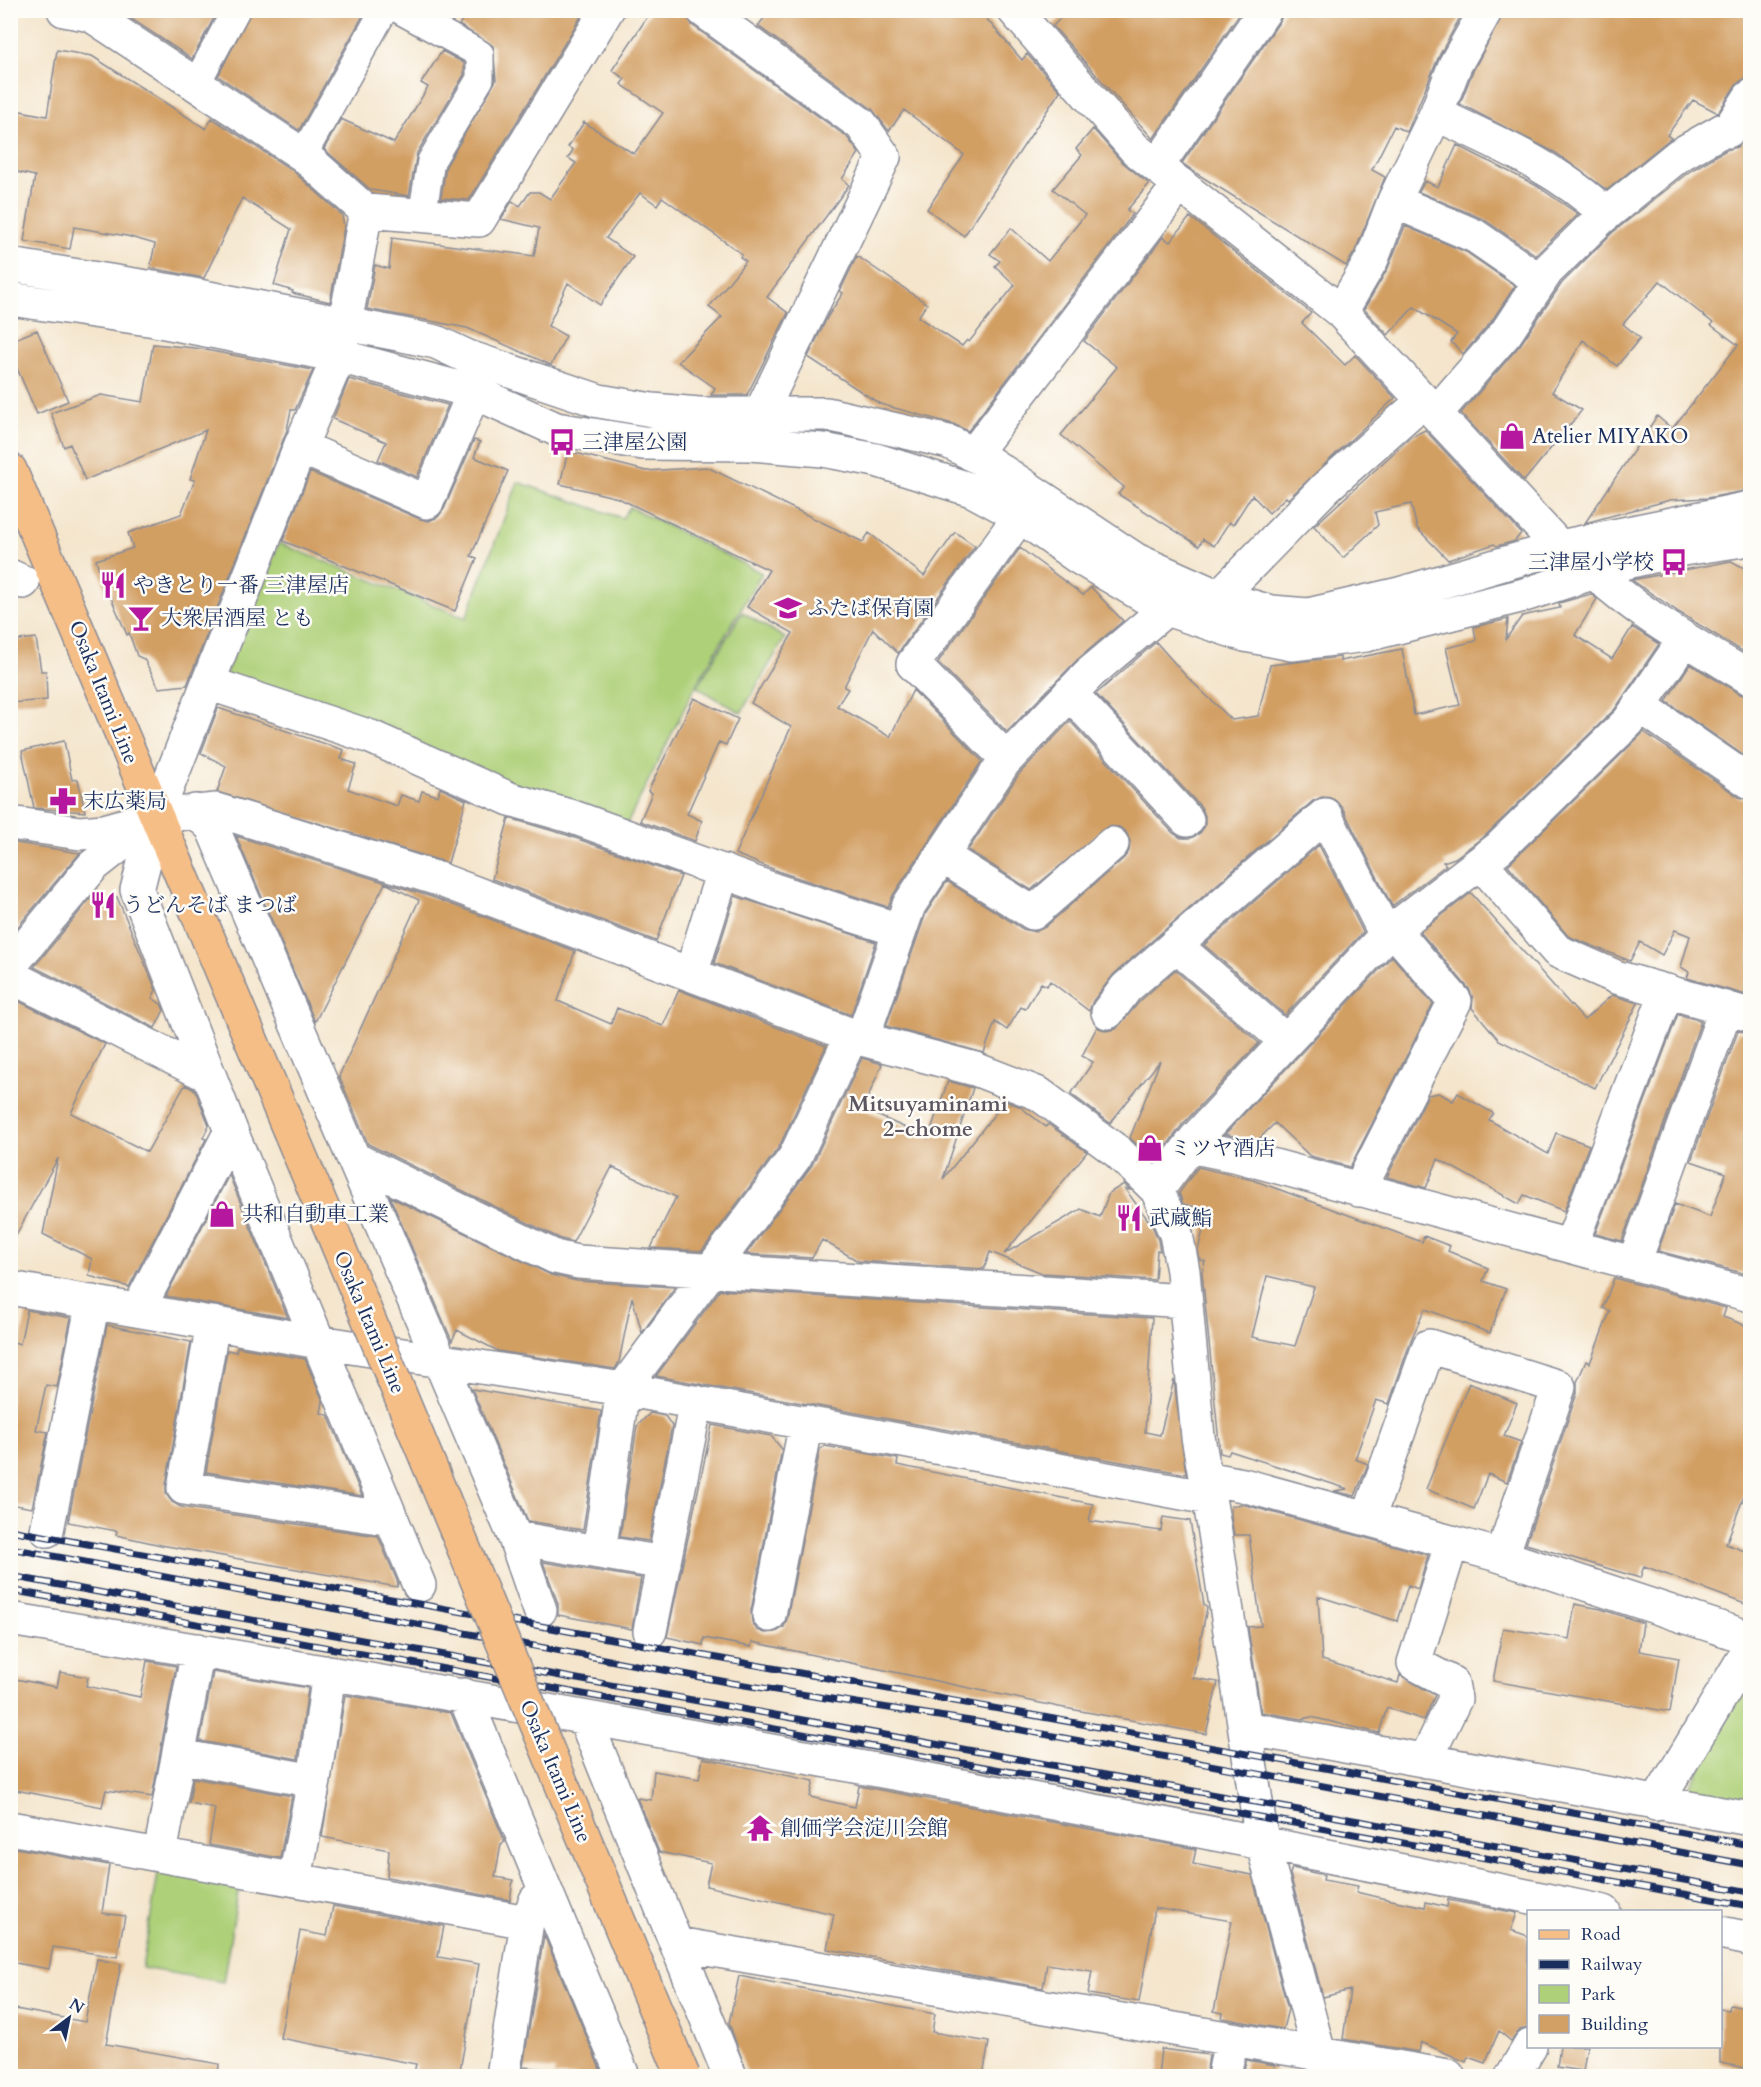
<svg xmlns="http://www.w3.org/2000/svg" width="1761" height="2087" font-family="Cardo,'Noto Serif JP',serif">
<rect width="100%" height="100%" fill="#fdfcf7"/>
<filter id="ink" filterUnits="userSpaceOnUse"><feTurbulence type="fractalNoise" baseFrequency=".0167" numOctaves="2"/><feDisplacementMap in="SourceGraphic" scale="12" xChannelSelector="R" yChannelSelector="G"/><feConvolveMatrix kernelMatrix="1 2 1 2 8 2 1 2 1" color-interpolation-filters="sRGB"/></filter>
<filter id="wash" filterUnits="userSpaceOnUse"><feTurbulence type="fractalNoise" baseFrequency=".008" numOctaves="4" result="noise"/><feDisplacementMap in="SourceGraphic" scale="24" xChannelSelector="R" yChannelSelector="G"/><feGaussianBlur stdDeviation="1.35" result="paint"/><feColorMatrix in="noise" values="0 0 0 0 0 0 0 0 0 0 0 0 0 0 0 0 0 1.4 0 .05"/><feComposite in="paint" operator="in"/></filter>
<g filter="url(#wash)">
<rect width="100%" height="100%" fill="#f4e5cc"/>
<path fill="#aed078" stroke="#64806b" stroke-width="1.5" d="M518 482 622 518 630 507 762 573 696 685 627 824 223 680 279 543 466 618Z
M742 612 785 638 741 713 697 687Z
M1750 1677V1809L1694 1803 1689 1787Z
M159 1868 240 1881 223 1982 142 1968Z"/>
<g id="blocks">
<path fill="#d29f64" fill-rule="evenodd" d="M118 10H218L192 59Z
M252 10H366L299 130 218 76Z
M468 10H585L469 200 441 198 446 166 496 80 493 46 459 25Z
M652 10H685L692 25 847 137 859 153 842 179 849 185 767 297 788 313 747 395H711L715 388 678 362 722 317 709 307 746 261 740 257 742 254 662 197 657 205 640 193 606 238 633 257 600 305 568 283 548 326 566 336 551 365 467 328 367 309 375 265 389 269 392 238 534 256 539 228 501 219 512 201 520 206 530 192H539L550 199 576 163 568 158 573 150 568 147 584 122 634 154 663 113 621 84 625 79 612 70Z
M770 10H979L1022 60 1027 54 1060 91 964 236 927 209 964 155 904 110 889 131 872 109 758 26Z
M1068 10H1242L1153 139 1053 26Z
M1284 10H1464L1439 56 1407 132 1394 126 1372 170 1385 177 1355 251 1346 266 1199 175 1182 163 1280 21Z
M1505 10H1750V78L1742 80 1735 86 1718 113 1693 100 1667 135 1671 138 1607 190 1556 153 1460 104 1472 73Z
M57 50 92 56 206 129 212 118 292 170 342 215 344 227 330 302 292 293 293 291 274 285 291 229 242 198 204 278 150 268 155 244 127 236 74 227 70 249 24 241 35 176 13 171 10 161V109L47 116Z
M442 51 464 63V75L417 153 409 196 371 190 324 149 341 119 394 143 428 87 421 83Z
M1093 129 1121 161 1149 184 1127 210 1133 214 968 431 953 424 880 404 808 357 828 316 843 293 840 291 857 256 927 304 918 317 962 346 967 340 969 342 1015 285 995 266 1000 261 990 254 1011 228 1048 261 1085 215 1053 189 1082 155 1076 149Z
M1750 131V490L1707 498 1670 500 1585 523 1657 416 1672 429 1738 345 1711 325 1713 323 1660 281 1623 324 1640 338 1617 366 1583 340 1552 392 1582 410 1524 481 1461 413 1520 345 1562 283 1612 233 1690 171 1726 150 1737 147Z
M1457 145 1537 186 1578 214 1536 255 1483 219 1419 192 1425 181 1438 187Z
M1190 217 1311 313 1302 323 1345 365 1355 355 1395 398 1288 499 1286 497 1269 513 1252 495 1233 525 1229 522 1214 546 1203 539 1199 546 1118 494 1124 487 1061 435 1117 367 1084 341 1163 237 1170 242Z
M1405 226 1466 252 1515 286 1491 322 1463 354 1451 342 1457 334 1414 307 1388 335 1364 309 1388 268Z
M37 330 68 401 37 414 10 352V341Z
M153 344 195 348 313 370 295 410H291L287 430 187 685 159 688 144 659 137 656 129 633 127 635 109 593 107 594 96 560 133 548 128 533 181 514 195 480 190 479 206 430 85 480 70 444 64 447 51 413 101 395 143 402Z
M349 379 448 405 417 477 378 460 386 442 333 419Z
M1425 430 1521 533 1515 541 1497 546 1494 544 1448 560 1417 528 1411 504 1375 512 1378 525 1343 558 1314 526 1411 437Z
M474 440 480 442 474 457 508 471 471 556 477 558 455 611 283 541 310 472 420 519 429 521 438 517 444 509Z
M568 451 646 471 707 467 863 542 869 533 924 576 955 532 975 546 898 653 873 629 844 687 848 689 837 706 890 737 913 690 982 761 893 895 888 907 783 873 735 854 791 727 751 703 793 633 747 607 769 570 618 498 560 484Z
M1020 548 1083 595 1091 587 1123 621 1077 660 1007 732 938 662Z
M1731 561 1750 571V656L1680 613 1632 580Z
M1591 594 1597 599 1575 635 1612 659 1632 627 1659 644 1615 709 1487 834 1455 858 1443 862 1446 865 1392 906 1342 807 1333 798 1322 797 1313 801 1114 974 1093 1001 1089 1011 1050 981 1047 986 1041 983 1025 1009 1021 1007 1007 1030 995 1022 984 1053 886 1026 926 913 947 881 1023 929 1035 932 1045 927 1124 858 1129 851 1130 841 1126 832 1119 827 1108 826 1031 890 968 850 1019 774 1070 721 1173 833 1181 838H1191L1200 833 1205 826V816L1201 807 1096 694 1156 642 1185 675 1232 720 1258 716 1270 665 1340 657V661L1402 649 1414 715 1460 705 1446 648 1476 641 1474 627 1508 619 1506 639 1522 616 1560 608 1559 603Z
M36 638 41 671H46L47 700 10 703V641Z
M1690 664 1740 694 1750 697V760L1666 701Z
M694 698 738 719 726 745 719 742 687 814 702 821 695 841 640 821 652 793 648 791Z
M218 708 344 750 341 759 356 764 348 789 397 806 401 795 419 801 422 791 438 796 440 788 466 800 448 863 217 792 226 766 201 753Z
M1644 732 1739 797 1750 800V996L1687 978 1689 972 1681 967 1690 936 1675 930 1662 955 1640 942 1630 961 1568 936 1508 865Z
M64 741 72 780 78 779 85 812 34 808 22 751Z
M509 818 567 835 681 876 656 941 492 879Z
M236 836 432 897 575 951 558 1001 611 1024 617 1008 663 1026 679 990 826 1046 779 1147 702 1251 651 1248 676 1197 612 1167 573 1242 561 1239 368 1144 339 1076 419 900 385 883 315 1022Z
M10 842 80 853 10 936Z
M1319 845 1363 932 1285 1015 1204 945Z
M95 893 101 902 117 897 156 990 152 998 161 1004 164 1010 155 1028 34 967Z
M1471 893 1584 1020 1612 995 1638 1003 1595 1088 1499 1040 1472 1008 1473 998 1469 989 1420 932Z
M735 896 876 942 851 1015 714 963Z
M1392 956 1433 1004 1350 1167 1310 1156 1275 1123 1256 1142 1225 1134Z
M1175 970 1259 1043 1182 1125 1155 1162 1130 1138 1160 1061 1110 1123 1071 1094 1093 1062 1082 1056 1097 1027 1106 1031 1116 1029 1140 1001Z
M10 997 105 1044 71 1113 147 1152 185 1085 195 1090 209 1125 203 1138 206 1139 129 1287 89 1276 92 1259 43 1234 58 1158 10 1246Z
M1678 1014 1701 1021 1622 1241 1595 1234Z
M1738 1031 1750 1033V1275L1658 1251 1675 1204 1710 1217 1726 1173 1691 1161Z
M862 1058 882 1064 863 1109 928 1138 948 1081 973 1088 943 1179 1005 1101 1019 1106 1046 1127 1048 1124 1087 1152 1004 1254 1081 1209 1100 1217 1109 1193 1124 1184 1130 1190 1125 1189 1152 1225 1158 1240 1160 1251 1157 1250 1155 1280 1042 1273 990 1252 984 1269 858 1261 822 1240 812 1258 746 1254 812 1165Z
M1439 1093 1453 1101 1458 1093 1493 1113 1489 1120 1548 1154 1556 1133 1589 1145 1564 1211 1524 1195 1519 1204 1438 1159 1426 1188 1387 1177 1428 1095Z
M1198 1167 1253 1180 1422 1242 1424 1236 1450 1246 1448 1251 1488 1268 1483 1281 1506 1289 1490 1333 1425 1309 1411 1340 1389 1404 1376 1400 1355 1459 1368 1464 1355 1496 1334 1491 1348 1489 1230 1451 1228 1455 1220 1453 1202 1272 1205 1261 1200 1260 1198 1250 1208 1210 1183 1204 1179 1193ZM1267 1276 1314 1287 1295 1346 1252 1337Z
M229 1175 288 1318 166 1296Z
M390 1197 551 1275 577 1281 675 1287 642 1333 632 1297 619 1362 615 1369 498 1351 457 1330 452 1341Z
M1614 1278 1726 1308 1723 1317 1750 1327V1499L1744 1496 1726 1544 1750 1553V1606L1644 1566 1640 1578 1526 1544 1577 1393V1382L1586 1361 1590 1363 1610 1311 1603 1308Z
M720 1290 1152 1318 1145 1432 1160 1435 1174 1380 1186 1474 656 1376Z
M27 1310 71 1318 57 1387 46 1385 36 1430 48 1432 32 1508 10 1504V1341L20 1344Z
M107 1325 191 1342 166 1485V1494L172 1502 181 1507 378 1536 398 1583 397 1587 161 1545 116 1535 117 1531 68 1522Z
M237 1347 305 1359 323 1401 321 1413 328 1415 362 1496 206 1472 227 1350 236 1352Z
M1469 1383 1517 1403 1504 1436 1521 1442 1507 1482 1488 1474 1474 1509 1426 1489Z
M472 1389 601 1411 583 1530 528 1521Z
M650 1413 665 1416 672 1426 649 1541 620 1537 637 1426Z
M712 1425 771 1436 782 1449 751 1611 752 1622 757 1630 765 1633 776 1632 784 1627 787 1619 820 1449 825 1446 898 1459 897 1465 1093 1504 1089 1521 1161 1531 1163 1517 1190 1521 1204 1605 1207 1608 1193 1678 1218 1682 1206 1734 1059 1707 752 1642 751 1647 704 1638 703 1645 667 1637Z
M1242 1504 1428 1555 1418 1589 1408 1585 1397 1621 1318 1596 1322 1660 1398 1683 1400 1675 1435 1695 1424 1720 1387 1708 1379 1733 1311 1717 1302 1719 1261 1712 1248 1627 1261 1626 1249 1535H1234L1231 1516V1506Z
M543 1562 641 1578 632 1629 558 1615V1604Z
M1575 1604 1601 1609 1643 1623 1639 1651 1679 1658 1670 1712 1493 1681 1503 1628 1569 1639Z
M147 1661 176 1666 152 1797 106 1790 102 1807 10 1789V1678L57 1687 60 1672 88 1677 86 1686 140 1697Z
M213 1672 308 1688 298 1759 200 1741Z
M345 1695 451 1713 505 1842 501 1844 495 1877 513 1880 510 1900 387 1877 389 1850 322 1837Z
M703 1758 814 1781 810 1797 855 1807 859 1786 1196 1849 1193 1864 1252 1875 1288 2009 1283 2029 1222 2018 1223 2013 1214 2011 1232 1921 1155 1908 1139 2002 1088 1994 1092 1971 1047 1964 1043 1988 827 1949 834 1914 706 1886 711 1863 659 1852 637 1798 651 1800 654 1771 699 1779Z
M193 1778 292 1796 280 1858 209 1845 215 1808 189 1803Z
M10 1847 109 1865 102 1913 125 1916 117 1957 53 1947 49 1969 10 1962Z
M1292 1868 1324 1875 1323 1880 1358 1886 1356 1892 1377 1897 1425 1907 1426 1902 1447 1907 1448 1900 1517 1913 1511 1930 1528 1936V2028L1520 2030 1511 2041 1499 2031 1485 2063 1468 2057 1466 2062 1421 2042 1419 2052 1343 2039 1350 1990 1323 1997 1290 1874Z
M333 1906 444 1926 438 1957 479 1964 459 2076 414 2073 416 2064 280 2038 300 1931 327 1936Z
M544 1935 603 2076H554L555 2070 523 2067Z
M97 1959 121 1964 106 2044 219 2064 218 2076H36L10 2072V2008L85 2022Z
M739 1976 935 2014 932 2032 989 2042 983 2076H748L729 2023Z
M1730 2005 1750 2009V2069L1720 2063V2009L1729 2010Z
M1560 2046H1587L1583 2071 1557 2067Z
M1161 2049 1209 2055 1206 2076H1158Z
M1246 2060 1275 2065 1273 2076H1243Z"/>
</g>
</g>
<g filter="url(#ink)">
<use href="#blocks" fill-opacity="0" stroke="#888a95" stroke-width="1.5"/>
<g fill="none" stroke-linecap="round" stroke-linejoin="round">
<defs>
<path id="pedestrian" d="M400 10 480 54V79L431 161 422 216
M196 84 236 10
M303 155 384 10"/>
<path id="minor" d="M64 10 91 15 303 155 366 211 479 220 607 10
M703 10 861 124 884 157 761 412 752 440
M1014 10 1135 149 1341 312 1579 568
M1436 114C1495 142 1558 168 1606 214
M1728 131 1750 97
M1158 165 1265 10
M1394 201 1475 236 1540 281
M366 211 339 356 300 447 156 816 137 890 231 1131 419 1585
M1341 312 1372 259 1394 201 1436 114 1455 65 1486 10
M1436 413 1506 333 1547 271 1600 219 1679 155 1723 130
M300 447 427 502 474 392
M973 455 1180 184
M1594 572C1640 615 1697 646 1750 678
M10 576 23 582
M1201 615 1326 487 1424 400
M208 683 371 737 510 799 573 817 777 891 899 930
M1070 693 1187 820
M1639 705 1750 782
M1007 759 913 664 1020 516
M195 811 212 827 440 1361 515 1538 540 1610
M10 823 80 833 104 831 156 816 216 810 438 879 862 1039 975 1069 1039 1094 1118 1152 1157 1190
M942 856 1033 913 1112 844
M1481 863 1557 951 1616 977 1750 1015
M1175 945 1285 1040
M10 966 93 866 143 827
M691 974 723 871
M10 976 209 1076
M1108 1012 1126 988 1325 815 1386 935
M862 1039 909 905 1004 762 1090 673 1166 609
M1190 1146 1238 1156 1750 1295
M355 1159 555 1257 578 1262 1185 1301
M1359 1190 1455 1001 1393 929
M1571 1245 1667 991
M1634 1263 1726 1008
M10 1288 319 1342 623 1389 1209 1498
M138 1310 231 1131
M213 1323 184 1488 392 1519
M1205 1478 1243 1485 1498 1555 1750 1638
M1368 1519 1429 1346 1559 1387 1502 1556
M47 1530 93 1302
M515 1538 664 1563
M599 1552 623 1389 795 1157 852 1035
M769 1615 806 1422
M10 1619C543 1708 1075 1802 1604 1912
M650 1631 696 1402
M464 1695 623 2076
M585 1719 730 2076
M1245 1728 1750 1819
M179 1756 314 1781
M1425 1761 1455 1699 1452 1683 1414 1663 1452 1542
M1656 1804 1750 1648
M10 1828 527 1922
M160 1854 198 1650
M295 1878 314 1781 329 1672
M1720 1933 1750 1939
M677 1944 1448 2076
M503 2076 527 1922 536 1900
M1224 2076 1231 2039
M1325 2076 1262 1841 1214 1526 1198 1437 1183 1271 1176 1234 1157 1190 1196 1138 1386 935 1499 848 1629 721 1685 639
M1512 2076 1530 2046"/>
<path id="tertiary" d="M10 265 172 291 398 334 436 342 468 357 599 401 652 410 699 414H827L949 442 988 462 1136 560 1219 597 1271 612 1308 615 1399 594 1565 546 1750 508
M10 299 155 320 339 356 474 392 556 429 643 443 750 444 823 450 876 460 972 490 1020 516 1078 557 1166 609 1245 635 1292 644 1366 635 1524 595 1623 563 1683 549 1750 539"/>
<path id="primary" d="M10 470 327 1219"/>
</defs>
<use href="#pedestrian" stroke="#888a95" stroke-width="30"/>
<use href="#minor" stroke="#888a95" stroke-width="36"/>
<use href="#tertiary" stroke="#888a95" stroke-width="36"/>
<use href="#primary" stroke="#888a95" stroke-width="36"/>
<use href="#pedestrian" stroke="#fff" stroke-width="27"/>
<use href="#minor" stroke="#fff" stroke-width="33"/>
<use href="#tertiary" stroke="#fff" stroke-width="33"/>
<use href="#primary" stroke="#f6be87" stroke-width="33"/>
<defs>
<path id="rail" d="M10 1530 1750 1845
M10 1548 732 1683 989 1724 1750 1865
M10 1576 1750 1892
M10 1590 1750 1906"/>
</defs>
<use href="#rail" stroke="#1b2f5e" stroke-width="7"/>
<use href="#rail" stroke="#fdfcf7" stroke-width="4.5" stroke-dasharray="14" stroke-linecap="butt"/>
<defs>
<path id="primary-bridge" d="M327 1219 683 2076"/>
</defs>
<use href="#primary-bridge" stroke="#888a95" stroke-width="36" stroke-linecap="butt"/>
<use href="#primary-bridge" stroke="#f6be87" stroke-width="33"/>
</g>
</g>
<defs>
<symbol id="shop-bare" viewBox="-9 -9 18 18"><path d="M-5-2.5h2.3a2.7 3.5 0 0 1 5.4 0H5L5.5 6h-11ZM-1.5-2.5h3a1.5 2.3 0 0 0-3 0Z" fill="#b5179e" stroke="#fdfcf7" stroke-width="2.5" paint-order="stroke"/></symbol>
<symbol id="bus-bare" viewBox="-9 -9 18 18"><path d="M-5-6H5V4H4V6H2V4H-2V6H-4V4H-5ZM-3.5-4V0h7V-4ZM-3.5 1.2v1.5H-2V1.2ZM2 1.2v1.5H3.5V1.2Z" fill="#b5179e" stroke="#fdfcf7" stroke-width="2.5" paint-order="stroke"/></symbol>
<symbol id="restaurant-bare" viewBox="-9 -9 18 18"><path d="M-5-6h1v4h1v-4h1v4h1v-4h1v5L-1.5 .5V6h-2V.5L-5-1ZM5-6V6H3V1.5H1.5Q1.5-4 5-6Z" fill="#b5179e" stroke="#fdfcf7" stroke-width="2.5" paint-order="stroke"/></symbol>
<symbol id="school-bare" viewBox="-9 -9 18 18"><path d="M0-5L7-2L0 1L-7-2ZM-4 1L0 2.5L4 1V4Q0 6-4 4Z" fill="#b5179e" stroke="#fdfcf7" stroke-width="2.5" paint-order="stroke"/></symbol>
<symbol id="bar-bare" viewBox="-9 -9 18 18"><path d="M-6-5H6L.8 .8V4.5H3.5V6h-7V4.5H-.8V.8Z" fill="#b5179e" stroke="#fdfcf7" stroke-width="2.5" paint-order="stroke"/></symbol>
<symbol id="pharmacy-bare" viewBox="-9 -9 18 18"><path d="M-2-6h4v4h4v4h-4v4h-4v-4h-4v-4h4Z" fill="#b5179e" stroke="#fdfcf7" stroke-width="2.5" paint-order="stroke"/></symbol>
<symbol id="temple-bare" viewBox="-9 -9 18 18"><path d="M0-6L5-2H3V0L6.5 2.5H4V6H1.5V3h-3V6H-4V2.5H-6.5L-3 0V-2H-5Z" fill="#b5179e" stroke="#fdfcf7" stroke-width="2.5" paint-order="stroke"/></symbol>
</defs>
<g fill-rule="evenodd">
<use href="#shop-bare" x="1493" y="417" width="38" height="38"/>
<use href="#bus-bare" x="543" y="423" width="38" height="38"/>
<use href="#bus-bare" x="1655" y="543" width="38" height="38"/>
<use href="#restaurant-bare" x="94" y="566" width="38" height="38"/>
<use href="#school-bare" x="769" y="589" width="38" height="38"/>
<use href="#bar-bare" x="122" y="599" width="38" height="38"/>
<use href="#pharmacy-bare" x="44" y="782" width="38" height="38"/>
<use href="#restaurant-bare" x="84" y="886" width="38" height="38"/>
<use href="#shop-bare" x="1131" y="1129" width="38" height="38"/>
<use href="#shop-bare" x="203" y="1195" width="38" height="38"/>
<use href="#restaurant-bare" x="1110" y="1199" width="38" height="38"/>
<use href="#temple-bare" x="741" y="1809" width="38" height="38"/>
</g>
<g text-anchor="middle" stroke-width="5" stroke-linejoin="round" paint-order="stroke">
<g font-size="21" fill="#1b2f5e" stroke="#fdfcf7" text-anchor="start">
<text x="1532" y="443">Atelier MIYAKO</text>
<text x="582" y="449">三津屋公園</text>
<text x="1654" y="569" text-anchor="end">三津屋小学校</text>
<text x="133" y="592">やきとり一番 三津屋店</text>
<text x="808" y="615">ふたば保育園</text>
<text x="161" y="625">大衆居酒屋 とも</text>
<text x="83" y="808">末広薬局</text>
<text x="123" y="912">うどんそば まつば</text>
<text x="1170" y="1155">ミツヤ酒店</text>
<text x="242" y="1221">共和自動車工業</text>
<text x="1149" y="1225">武蔵鮨</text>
<text x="780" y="1835">創価学会淀川会館</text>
</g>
<g font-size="21" fill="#1b2f5e" stroke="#fdfcf7">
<text transform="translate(104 692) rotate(68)" y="7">Osaka Itami Line</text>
<text transform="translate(370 1322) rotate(67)" y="7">Osaka Itami Line</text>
<text transform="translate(556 1771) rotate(67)" y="7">Osaka Itami Line</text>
</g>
<g font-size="22" font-weight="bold" fill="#5b5660" stroke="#fdfcf7">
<text x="928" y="1111">Mitsuyaminami<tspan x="928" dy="25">2-chome</tspan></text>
</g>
</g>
<rect width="1761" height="2087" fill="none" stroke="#fdfcf7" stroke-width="36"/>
<rect x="1527" y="1910" width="195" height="138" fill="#fdfcf7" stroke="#a3aaba" stroke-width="1.5"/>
<rect x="1539" y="1930" width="30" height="9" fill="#f6be87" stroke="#a3aaba" stroke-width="1.5"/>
<text x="1581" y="1940" font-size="18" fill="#1b2f5e">Road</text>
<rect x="1539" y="1960" width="30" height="9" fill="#1b2f5e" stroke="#a3aaba" stroke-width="1.5"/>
<text x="1581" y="1970" font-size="18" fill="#1b2f5e">Railway</text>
<rect x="1539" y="1985" width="30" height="18" fill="#aed078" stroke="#a3aaba" stroke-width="1.5"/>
<text x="1581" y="2000" font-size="18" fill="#1b2f5e">Park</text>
<rect x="1539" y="2015" width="30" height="18" fill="#d29f64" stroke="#a3aaba" stroke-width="1.5"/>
<text x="1581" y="2030" font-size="18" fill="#1b2f5e">Building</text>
<g transform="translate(69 2018) rotate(32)" stroke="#fdfcf7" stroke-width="4.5" paint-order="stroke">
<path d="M0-4.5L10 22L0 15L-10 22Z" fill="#1b2f5e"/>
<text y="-9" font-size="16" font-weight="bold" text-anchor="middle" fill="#1b2f5e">N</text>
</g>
</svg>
